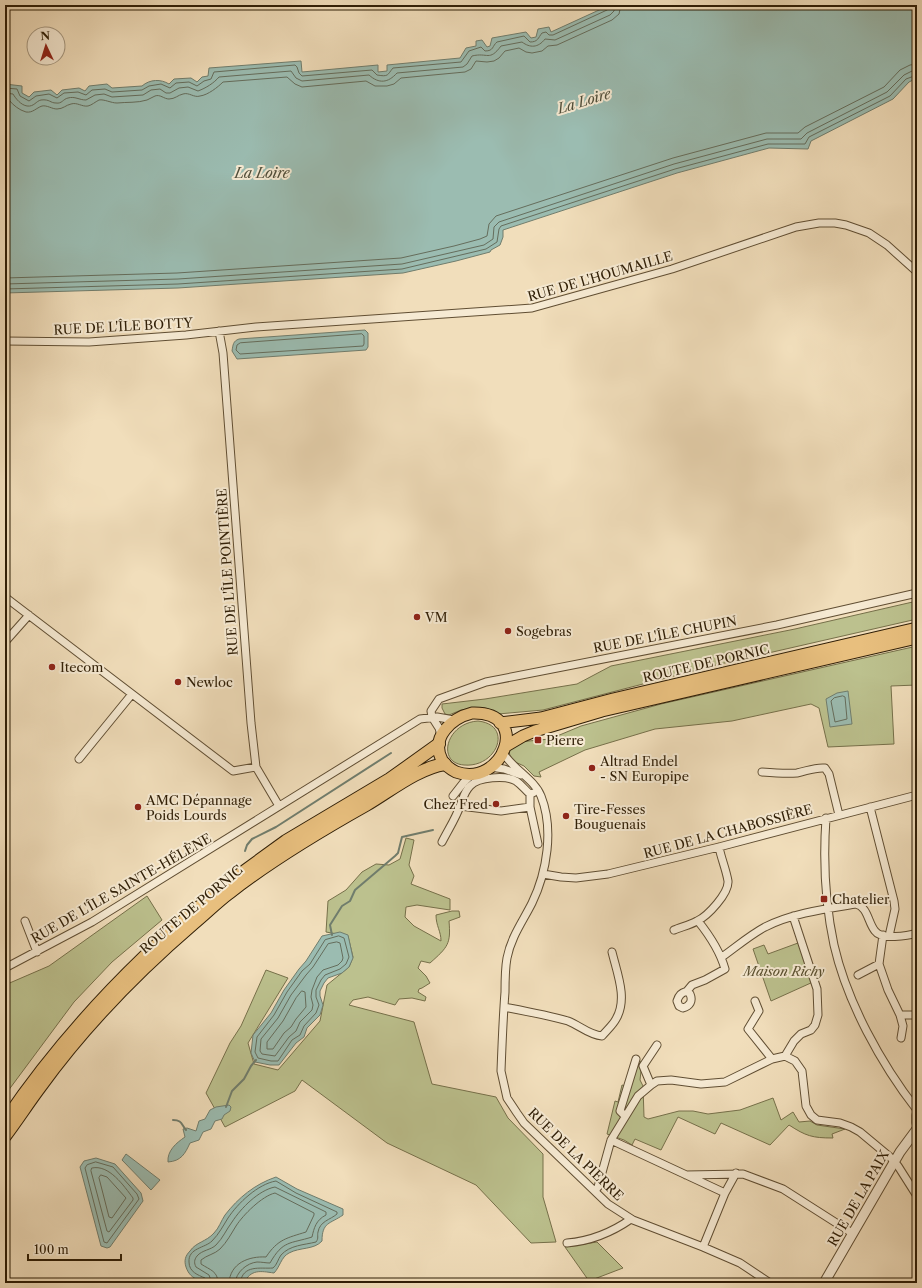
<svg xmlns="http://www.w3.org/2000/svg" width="922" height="1288" font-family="'Libre Caslon Text',serif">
<rect width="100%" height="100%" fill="#f1debb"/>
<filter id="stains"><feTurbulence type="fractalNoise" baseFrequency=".005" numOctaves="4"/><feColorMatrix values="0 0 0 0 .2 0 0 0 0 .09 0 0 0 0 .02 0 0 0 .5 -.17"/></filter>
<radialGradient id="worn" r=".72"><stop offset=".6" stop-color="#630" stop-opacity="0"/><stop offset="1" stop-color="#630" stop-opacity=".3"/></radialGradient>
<path fill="#bcc18e" stroke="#76704a" d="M917 601V619L716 665 543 710 498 714 488 709 474 708 461 710 449 715 445 714 442 708V704L485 699 577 684 611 666 795 629Z
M917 646V685L891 686 894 744 828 747 819 708 811 704 732 721 655 729 585 750 539 772 541 777 534 776 524 766 513 761 509 753 510 749 518 742 550 739 581 726 661 704Z
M478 721C514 725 497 768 464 765 436 763 446 723 478 721Z
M406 838 414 840 409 865 414 876 411 884 450 899V910L417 905 406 907 405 917 414 926 441 941C441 931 436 926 436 915L452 911H459L460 917 449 921C451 944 448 947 430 963L421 961 418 968 426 976 430 983 422 988 419 989 418 992 426 997 425 1001 412 998 399 999 395 1005 368 997 353 1000 349 1005 414 1022 432 1084 496 1097 508 1118 543 1154V1197L556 1242 531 1243 476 1185 387 1143 302 1080 295 1091 225 1127 206 1093 230 1043 241 1026 266 970 288 978 248 1043 254 1064 278 1070 320 1021 327 985 349 967 353 957 348 936 326 932 328 901 346 890 362 872 376 864 389 865 400 859Z
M147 896 162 920 112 962 74 1002 5 1095V985L49 966Z
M798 943 813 982 771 1001 753 949 764 945 768 954Z
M638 1060 642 1062 640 1080 643 1086 644 1117 648 1119 679 1111H693L708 1114 740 1110 773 1098 781 1120 793 1112 799 1122 810 1121 817 1125 845 1129 832 1134 833 1138C812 1138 806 1136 789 1125L770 1145 721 1123 715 1134 678 1117 661 1150 635 1139 632 1145 624 1140 607 1134 615 1101 618 1102 622 1085 630 1087Z
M597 1242 623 1268 589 1281 565 1247Z"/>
<path fill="#9bbcb1" stroke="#707d6d" d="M610 5H917V78L909 82 893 99 811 141 808 149 769 148 677 173 503 230V237L500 245 491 250 490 252 456 261 403 273 178 288 5 293V84L22 86V93L29 97 34 92 51 90 57 95 62 90 79 88 85 91 89 86 107 84 112 88 142 86C150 79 161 79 169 84L174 79 191 78 197 82 202 77 208 76 209 68 301 61 302 72 378 65V72L387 71V65L460 58 466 48 476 46V41L482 40 487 47 490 46 492 38 526 32 531 38 536 37 538 29 549 27 551 32Z
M365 330 368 333V347L366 350 237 359 232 351C233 345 233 341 239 339Z
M848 691 852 724 830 727 826 699 837 693Z
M340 932 348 935 353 958 349 967 342 973 328 978 324 983 320 991V996L323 1005 320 1015 307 1028 304 1037 296 1043 279 1065H270L255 1062 251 1053 253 1035 271 1013 284 990 299 969 306 961 322 936Z
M229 1105 231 1107 230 1111 224 1115 222 1119 215 1121 211 1129 203 1132 199 1140 190 1143C185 1154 181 1161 168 1162 167 1151 176 1143 185 1137L183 1129 187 1128 196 1131 199 1121 205 1119 210 1110 216 1107Z
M126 1154 160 1180 151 1190 122 1160Z
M96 1158 115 1164 141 1193 143 1201 110 1247 107 1248 101 1246 80 1167 84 1161Z
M276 1177 297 1189 343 1209V1215C330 1224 322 1222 322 1241 314 1250 300 1247 289 1253 281 1257 280 1267 274 1273 260 1271 251 1269 244 1283 234 1283 225 1282 216 1282 204 1281 191 1282 186 1267 184 1261 185 1256 190 1251 196 1242 206 1242 214 1233 219 1228 221 1221 225 1215 238 1198 255 1184 276 1177Z"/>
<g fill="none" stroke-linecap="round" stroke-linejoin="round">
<path stroke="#656d5c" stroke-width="1" d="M5 88 17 89 20 96 29 101 36 96 49 94 57 98 64 93 78 92 86 95 92 90 105 89 112 92 142 90 149 86 161 84 170 88 176 83 189 82 197 86 204 81 211 79 214 72 295 65 297 67 299 73 302 76 372 70 377 75C389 77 387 75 393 68L461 62 469 51 481 47 485 51C494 51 492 46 497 42L524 36 530 42C538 42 538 38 542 33L546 32 549 35H553L607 10 610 8V5
M5 93 13 94C16 99 21 105 27 106 34 107 36 101 41 100 50 99 50 103 56 103 62 104 63 99 68 98 75 96 79 100 86 100L95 95 104 94 112 97 143 95 151 90 160 89 166 93H170L179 88 188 87 198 91C206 88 214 83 219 77L291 71 296 78 302 81 369 75C379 84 388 83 397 73L463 67 467 64 472 56C488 52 489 62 501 46L522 42C530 48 538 48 545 39L555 40 610 15 614 11 615 5
M5 99 9 100C13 105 19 110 26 112 33 113 36 108 42 106 47 105 52 109 57 109 63 109 66 105 71 104 77 102 82 107 88 106 92 105 95 102 99 100 104 99 111 103 117 103 126 102 138 103 147 100 150 99 152 97 155 96 160 94 164 99 169 99 175 99 178 95 183 94 189 92 194 98 200 96 208 95 218 87 223 82L287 77 295 84 302 87 366 81 375 86H387L394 84 401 78 465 72 471 69 476 61 487 62 494 61 499 58 505 51 519 48 526 52 532 53 542 51 548 46 557 45 612 20 619 14 621 5
M5 278 177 273 401 258 454 246 480 239 487 236 489 224 496 216 673 158 766 133H798L805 127 884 87 900 70 910 65 917 64
M5 284 178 279 402 264 484 245 493 239 494 227 499 222 674 164 767 139H801L807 133 887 92 904 75 912 71 917 70
M5 289 178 284 402 269 486 249 497 242 499 229 501 226 675 169 768 144H805L809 137 890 96 906 79 917 75
M362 334 364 336V344L363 346 240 354 236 350 237 345 240 343Z
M843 696 845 697 847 719 835 722 831 701 834 698Z
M339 936 344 938 349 957 346 964 340 969 325 975 321 980 316 990V997L319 1005 316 1013 304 1026 300 1035 292 1040 278 1061H271L258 1058 255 1052 257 1037 274 1015 287 992 302 971 310 964 325 940Z
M337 942 340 943 343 958 342 961 338 965 323 970 317 977 312 990 311 997 313 1005 312 1010 300 1022 296 1031 289 1037 275 1056 262 1054 260 1051 261 1039 278 1018 291 995 306 975 313 967 328 944Z
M302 991 305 992 306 1007 296 1019 291 1027 284 1033 273 1049H267V1042L283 1021 296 998Z
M96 1162 113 1167 137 1194 139 1199 107 1243 104 1242 85 1168 87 1165Z
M92 1168C109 1164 124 1186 133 1198V1200L109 1232 107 1231 91 1171Z
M101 1175 107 1177 126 1198 112 1218 109 1217 99 1178Z
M207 1283 205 1278C198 1275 189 1272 189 1262 188 1248 205 1248 212 1241 219 1234 223 1226 228 1218 238 1203 258 1184 276 1181L296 1193 337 1212V1214C330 1220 320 1221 318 1232 317 1236 319 1238 316 1242 304 1245 290 1245 281 1255 278 1259 277 1265 273 1268 260 1269 243 1264 240 1283
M212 1283 209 1275 196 1267C194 1263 194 1260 197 1256 202 1250 211 1250 216 1245 223 1238 226 1230 232 1222 241 1208 259 1190 275 1187L326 1212V1215C316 1220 314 1228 312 1237 290 1244 283 1240 270 1263 266 1263 262 1262 257 1262 247 1263 236 1272 235 1283
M218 1283C218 1271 210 1270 201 1264V1260C207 1255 215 1254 220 1249 227 1242 231 1234 236 1226 243 1215 262 1196 275 1193L314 1213V1215L306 1232C287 1238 278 1239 266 1257 249 1256 230 1263 229 1283"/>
<path stroke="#707d6d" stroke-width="2" d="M245 851 247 845 252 839 276 827 391 753
M332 935 330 925 342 906 350 901 355 890 395 856 398 853 402 837 433 830
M226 1107 232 1091 244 1079 251 1066 256 1060
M173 1120C182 1120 181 1124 186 1130"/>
<defs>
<path id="minor" d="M219 331 223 353 251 723 256 767 279 806
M5 341 89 342 186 335 256 327 532 308 672 269 796 227 819 223H835L846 225 869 233 887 245 917 272
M5 597 233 771 256 767
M5 642 29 615
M432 717 431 711 439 699 486 682 777 625 917 593
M432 717 439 728 441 736
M503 753C514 770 535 780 541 796 554 829 547 872 532 903 523 921 511 937 507 958 505 969 505 981 505 992 503 1018 502 1044 501 1071L507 1098 517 1113 524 1123 608 1204 633 1220 703 1247 740 1263 770 1283
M79 759 132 694
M490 767 504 769 521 775
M762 772C774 773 786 774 797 773 807 771 815 767 825 768L829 774 839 815
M533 793 530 794V807L538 844
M453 796 464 782 474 773
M460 806 501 811 530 807
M870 807 894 901 895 909 889 936
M826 818C823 861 825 903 834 945 847 1002 881 1064 917 1110
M442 842C448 830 456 818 460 806 463 799 464 792 470 786 478 777 506 775 516 781 522 785 525 790 530 794
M543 874 561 877 576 878 608 874 719 847 917 795
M25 921 37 952
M674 930C681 927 690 925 697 921 708 916 729 893 728 881 726 869 721 858 719 847
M883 935 879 964 888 990 900 1015H913
M722 957C736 947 750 935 765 927 793 913 825 909 856 904 868 907 868 923 875 931 881 940 908 936 917 933
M5 968 92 922 420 719 437 717 454 720
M858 975 879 964
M687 991C681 993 679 995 677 1001L679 1006 683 1008C690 1006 693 1001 690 994L687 991 692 985 705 980 725 969C720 951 710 936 698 921
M755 1001 759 1011 748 1029 772 1059
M504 1007C525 1011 547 1015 568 1021 579 1025 589 1035 602 1036 606 1031 613 1025 616 1019 628 999 617 973 612 952
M900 1015 903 1026 901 1038
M785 1056 794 1041 801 1034 811 1030 815 1025 818 1015 817 989 793 916
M651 1085 643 1066 657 1045
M625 1116 620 1111 636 1059
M611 1140 725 1193
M686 1175 743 1174 783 1189 852 1233
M595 1191 598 1187 611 1140 638 1096 651 1085 657 1081 671 1080 701 1084 725 1082 772 1059 785 1056 795 1061 802 1071 806 1106 811 1115 817 1120 840 1123 851 1127 860 1132 890 1157 898 1166 917 1196
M567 1243C591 1241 611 1233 631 1219
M703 1247 725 1193 736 1173"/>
<path id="tertiary" d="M917 1115V1123
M824 1283 900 1152 917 1129"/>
<path id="primary" d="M472 713C533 711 503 789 456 772 450 769 445 765 442 760 430 737 452 718 472 713Z
M500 723 541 718 613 699 917 628
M506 746 523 736 535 731 602 711 917 638"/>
<path id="trunk" d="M231 881 286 841 390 779 439 744
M5 1121C64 1034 135 960 215 894
M5 1136C17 1120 28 1103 40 1087 84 1026 137 972 194 923 206 913 217 902 229 893 271 860 318 832 366 805 390 791 418 768 445 764"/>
</defs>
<use href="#minor" stroke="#604e33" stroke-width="9"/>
<use href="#tertiary" stroke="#604e33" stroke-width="11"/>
<use href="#primary" stroke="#2f1e06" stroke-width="13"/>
<use href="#trunk" stroke="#2f1e06" stroke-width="14"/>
<use href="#minor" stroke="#f6ead3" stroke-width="7"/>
<use href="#tertiary" stroke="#f6ead3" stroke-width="9"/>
<use href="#primary" stroke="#e8bf7e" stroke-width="11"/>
<use href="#trunk" stroke="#e8bf7e" stroke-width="12"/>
</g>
<g fill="#8f2418" stroke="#f6ead3" stroke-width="1.5">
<circle cx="417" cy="617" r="4"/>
<circle cx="508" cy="631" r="4"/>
<circle cx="52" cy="667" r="4"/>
<circle cx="178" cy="682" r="4"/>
<rect x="534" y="736" width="8" height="8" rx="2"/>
<circle cx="592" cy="768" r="4"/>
<circle cx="496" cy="804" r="4"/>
<circle cx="138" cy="807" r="4"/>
<circle cx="566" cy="816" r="4"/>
<rect x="820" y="895" width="8" height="8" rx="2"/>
</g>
<g text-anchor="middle" stroke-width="4" stroke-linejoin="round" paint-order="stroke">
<g font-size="13" fill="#2f1e06" stroke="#f6ead3">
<text transform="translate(600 276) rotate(-16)" y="5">RUE DE L'HOUMAILLE</text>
<text transform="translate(123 326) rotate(-3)" y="5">RUE DE L'ÎLE BOTTY</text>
<text transform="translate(227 572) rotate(-94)" y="5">RUE DE L'ÎLE POINTIÈRE</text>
<text transform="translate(665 634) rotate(-11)" y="5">RUE DE L'ÎLE CHUPIN</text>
<text transform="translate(706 663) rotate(-13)" y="5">ROUTE DE PORNIC</text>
<text transform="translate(728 831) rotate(-15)" y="5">RUE DE LA CHABOSSIÈRE</text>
<text transform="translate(121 888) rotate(-30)" y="5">RUE DE L'ÎLE SAINTE-HÉLÈNE</text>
<text transform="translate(191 909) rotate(-40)" y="5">ROUTE DE PORNIC</text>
<text transform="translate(576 1154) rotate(44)" y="5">RUE DE LA PIERRE</text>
<text transform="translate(858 1198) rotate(-60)" y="5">RUE DE LA PAIX</text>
</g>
<g font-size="13" fill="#2f1e06" stroke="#f6ead3" text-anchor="start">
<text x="425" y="622">VM</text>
<text x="516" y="636">Sogebras</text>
<text x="60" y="672">Itecom</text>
<text x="186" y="687">Newloc</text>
<text x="546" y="745">Pierre</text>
<text x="600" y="766">Altrad Endel<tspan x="600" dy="15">- SN Europipe</tspan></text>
<text x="146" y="805">AMC Dépannage<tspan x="146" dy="15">Poids Lourds</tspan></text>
<text x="488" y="809" text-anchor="end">Chez Fred</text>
<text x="574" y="814">Tire-Fesses<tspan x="574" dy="15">Bouguenais</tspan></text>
<text x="832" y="904">Chatelier</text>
</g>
<g font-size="13" font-style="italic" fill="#594f2f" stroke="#f6ead3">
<text x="784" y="976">Maison Richy</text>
</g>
<g font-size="14" font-style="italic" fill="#4f4d39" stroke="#f6ead3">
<text transform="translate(584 101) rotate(-17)" y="5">La Loire</text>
<text x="262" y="178">La Loire</text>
</g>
</g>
<rect width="922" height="1288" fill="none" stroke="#f1debb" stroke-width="20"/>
<rect x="6" y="6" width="910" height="1276" fill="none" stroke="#2f1e06" stroke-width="2"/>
<rect x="10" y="10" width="902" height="1268" fill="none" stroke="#2f1e06"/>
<g transform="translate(46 46) rotate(356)"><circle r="19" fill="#f6ead3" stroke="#a69881"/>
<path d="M0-3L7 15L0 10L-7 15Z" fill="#8f2418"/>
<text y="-6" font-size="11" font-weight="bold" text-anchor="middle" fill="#2f1e06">N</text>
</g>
<path d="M28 1254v6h93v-6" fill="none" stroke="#2f1e06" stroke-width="2"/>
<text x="34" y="1254" font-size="12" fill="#2f1e06" stroke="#f6ead3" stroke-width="3" paint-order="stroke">100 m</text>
<rect width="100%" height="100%" filter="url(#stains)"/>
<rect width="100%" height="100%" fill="url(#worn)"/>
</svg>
